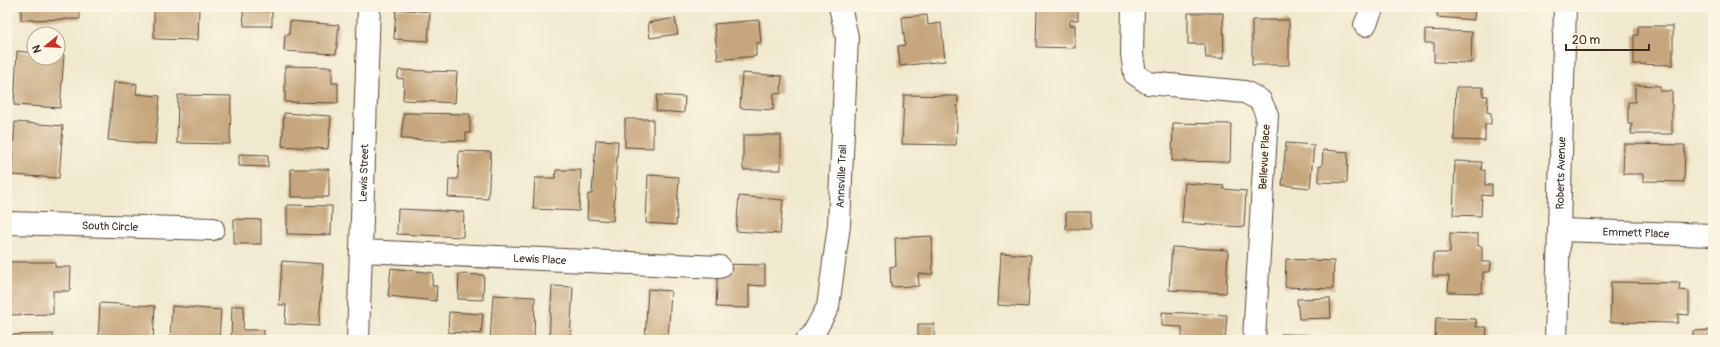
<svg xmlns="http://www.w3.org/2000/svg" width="1720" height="347" font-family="Pangolin,sans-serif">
<rect width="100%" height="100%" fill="#fcf5e5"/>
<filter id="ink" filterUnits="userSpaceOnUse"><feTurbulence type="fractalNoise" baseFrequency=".025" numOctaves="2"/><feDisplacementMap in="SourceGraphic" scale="8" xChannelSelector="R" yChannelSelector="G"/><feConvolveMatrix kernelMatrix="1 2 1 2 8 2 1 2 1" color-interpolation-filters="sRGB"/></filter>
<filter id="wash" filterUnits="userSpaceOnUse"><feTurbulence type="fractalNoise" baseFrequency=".012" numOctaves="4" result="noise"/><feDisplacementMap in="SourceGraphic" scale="16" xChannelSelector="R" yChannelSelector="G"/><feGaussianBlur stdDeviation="0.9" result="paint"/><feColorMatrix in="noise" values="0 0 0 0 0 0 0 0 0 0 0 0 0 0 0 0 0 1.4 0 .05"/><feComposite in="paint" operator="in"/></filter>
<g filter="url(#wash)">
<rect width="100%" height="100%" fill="#f0e9cd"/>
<g id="blocks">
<path fill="#c6a67c" d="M21 7H79L80 19 21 20Z
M154 7H199L198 40 154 39Z
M1037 7H1078V20H1070V25H1075V48L1036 47Z
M1438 7H1475L1474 20 1437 17Z
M396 9 430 12 428 41 394 39Z
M243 11H272V26H244Z
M1188 13H1223L1224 58H1206L1205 44H1188Z
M927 15 928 25 941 23 945 61 900 66 898 46 905 45 902 17Z
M675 18 678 34 650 38 648 23Z
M759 20 761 43H756V56L718 60 714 24Z
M1252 20H1289V65H1252Z
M290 21 339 25 336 54 284 51 285 35H289Z
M1638 26H1673V65L1634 64V35H1638Z
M1425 30 1472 32 1471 63 1434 62V43H1425Z
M17 51 34 53V58H58V54L64 55 60 108 14 105Z
M285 66 332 67V83H338V103L285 102Z
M399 70 457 72 455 103 403 100 404 79 397 78Z
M742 73 782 76 781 94 774 93 773 110 740 108Z
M114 82 137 84 136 94 160 96 155 144 108 140Z
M1635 85 1660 86V91H1672V134H1631L1632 124H1628V102H1635Z
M1456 87H1483V96H1488L1487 112 1491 113V124H1485V141L1454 140Z
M178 95 231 96 230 144 177 143Z
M657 95 685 97 684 113 656 111Z
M904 95 958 96 956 145 902 144Z
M284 113 331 116 328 149 282 146Z
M404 113 470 114V133H466V141L401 139Z
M625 119H653V148L625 147Z
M15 122 63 126 59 178 11 175Z
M1173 123 1231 124 1230 162 1172 161Z
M743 135H781V170H743Z
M596 140 618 141 613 221 587 219 588 194H592Z
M1286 143 1314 145 1310 188 1282 185Z
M1624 144 1685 145 1684 182 1643 181V174H1623Z
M1323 150 1348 152 1347 183 1319 182V166H1322Z
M459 151 491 152 488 199 448 197 449 179H458Z
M239 154 268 155V167L239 166Z
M1455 161 1482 162 1481 170H1485V185H1492V196L1482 195 1481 216 1453 215Z
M291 169H329V197H291Z
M556 170H581L579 211 533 209 535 178H555Z
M648 175 679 177 676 225 646 223Z
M1185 183 1224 186 1223 189 1246 191 1244 227 1182 223Z
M739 196 783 200 780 234 736 231Z
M287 205 332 206 331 235 287 234Z
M398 209 464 212 463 237 397 234Z
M1066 212H1091V229H1066Z
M234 219 261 220V244H234Z
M1450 233 1478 234V246H1482V262H1491L1490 272H1483L1482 293 1448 292 1449 276H1433V253H1450Z
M932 236 933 274H918L919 286 891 287 890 267 896 266 895 238Z
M1172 247 1228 250 1226 293 1169 290Z
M1001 253 1031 255 1028 307 998 305Z
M1286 259 1334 261 1333 289 1285 287Z
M282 261 323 264 319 326 285 324 286 305H279Z
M7 262H55V267H71L70 291H53V314L7 315Z
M718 264 765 265V286L749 285V308L716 307Z
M391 268 433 273 432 286H437L436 301 388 296Z
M459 274 484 275 483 300 458 299Z
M1611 282 1680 283 1679 290 1689 291V315L1678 314V323L1610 322Z
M552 286 573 287 570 340H549Z
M648 289 671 291 668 340H645Z
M493 295 535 297 534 340H490Z
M1330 298 1331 318 1299 319 1297 299Z
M100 303 155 306 153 340H98Z
M172 306 221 310 219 340H170Z
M232 306H244L243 330H264V340H231Z
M449 312 483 314 481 334 448 332Z
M1162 312 1227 315 1225 340H1182V327L1162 326Z
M1436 318 1476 319V327H1487L1486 340H1435Z
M918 324H934V340H918Z
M1713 330V340H1693V331Z
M53 334V340H7V335Z
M1281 334 1308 335V340H1281Z
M1623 337 1651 338 1650 340H1623Z"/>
</g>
</g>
<g filter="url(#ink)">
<use href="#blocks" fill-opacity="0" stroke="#564738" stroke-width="1"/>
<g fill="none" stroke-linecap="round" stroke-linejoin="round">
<defs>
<g id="minor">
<path d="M1133 7 1132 54 1135 74 1148 83 1245 92 1260 100 1267 115 1254 340"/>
<path d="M1365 25 1373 7"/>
<path id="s1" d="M7 223 213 229"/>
<path id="s2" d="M1559 230 1713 235"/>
<path id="s3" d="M361 251 720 267"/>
<path id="s4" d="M358 340 369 7"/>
<path id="s5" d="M807 340 812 336 828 307 839 225 847 37 840 7"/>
</g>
<g id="tertiary">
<path id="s6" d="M1556 340 1565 7"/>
</g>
</defs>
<use href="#minor" stroke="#564738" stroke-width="24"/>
<use href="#tertiary" stroke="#564738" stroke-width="24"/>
<use href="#minor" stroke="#fff" stroke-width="22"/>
<use href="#tertiary" stroke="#fff" stroke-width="22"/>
</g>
</g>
<g text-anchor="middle" stroke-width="4" stroke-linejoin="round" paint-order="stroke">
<g font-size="11" fill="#3b2a1e" stroke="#fcf5e5">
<text transform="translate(1264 157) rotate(-87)" y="4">Bellevue Place</text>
<text dy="4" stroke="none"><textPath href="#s4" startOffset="167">Lewis Street</textPath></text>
<text dy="4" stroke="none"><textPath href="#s6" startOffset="167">Roberts Avenue</textPath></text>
<text dy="4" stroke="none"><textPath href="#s5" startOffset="171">Annsville Trail</textPath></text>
<text dy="4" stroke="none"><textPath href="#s1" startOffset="103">South Circle</textPath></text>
<text dy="4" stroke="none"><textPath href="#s2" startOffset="77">Emmett Place</textPath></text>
<text dy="4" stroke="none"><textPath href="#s3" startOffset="179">Lewis Place</textPath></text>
</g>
</g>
<rect width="1720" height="347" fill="none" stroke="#fcf5e5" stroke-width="24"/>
<g transform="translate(46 46) rotate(252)"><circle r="19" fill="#fcf5e5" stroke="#afa495"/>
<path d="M0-3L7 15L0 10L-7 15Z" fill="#c8321e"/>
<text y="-6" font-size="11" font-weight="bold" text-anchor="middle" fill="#3b2a1e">N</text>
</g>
<path d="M1566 44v6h83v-6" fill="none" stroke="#3b2a1e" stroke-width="2"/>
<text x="1572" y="44" font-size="12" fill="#3b2a1e" stroke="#fcf5e5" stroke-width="3" paint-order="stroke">20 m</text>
</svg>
